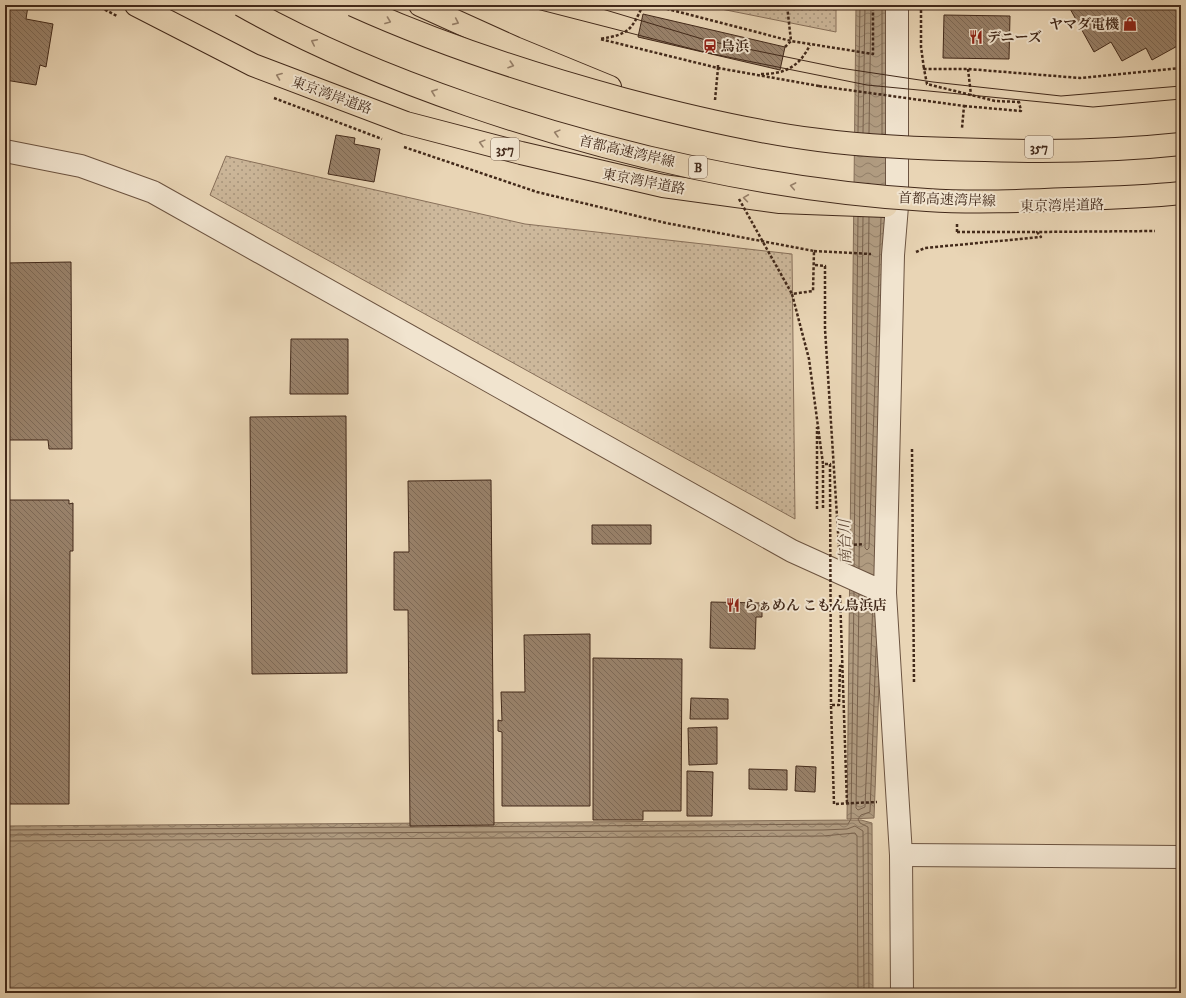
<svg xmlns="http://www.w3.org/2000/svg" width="1186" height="998" font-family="'IM FELL DW Pica','Noto Serif JP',serif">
<defs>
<pattern id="park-dots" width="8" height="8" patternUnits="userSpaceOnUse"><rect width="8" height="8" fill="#cdb89b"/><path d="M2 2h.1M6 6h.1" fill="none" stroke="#a8967e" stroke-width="1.8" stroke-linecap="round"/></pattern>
<pattern id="water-waves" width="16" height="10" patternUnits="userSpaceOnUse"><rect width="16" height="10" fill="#b09b80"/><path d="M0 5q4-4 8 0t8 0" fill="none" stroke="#917e68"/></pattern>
<pattern id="building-back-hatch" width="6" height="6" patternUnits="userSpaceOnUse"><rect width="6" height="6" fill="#99826b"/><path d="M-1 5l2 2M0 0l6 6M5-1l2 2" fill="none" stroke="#7e6a57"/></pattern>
</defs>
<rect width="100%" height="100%" fill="#e9d5b5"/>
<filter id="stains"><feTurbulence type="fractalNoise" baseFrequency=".005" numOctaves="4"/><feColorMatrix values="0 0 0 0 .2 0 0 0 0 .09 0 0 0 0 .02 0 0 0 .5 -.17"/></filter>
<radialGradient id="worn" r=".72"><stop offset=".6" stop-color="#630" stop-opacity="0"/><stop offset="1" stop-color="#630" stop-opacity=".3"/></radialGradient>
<path fill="url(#park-dots)" stroke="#88705a" d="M701 5H836V32Z
M226 156 525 224 792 254 795 519 210 195Z"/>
<path fill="url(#water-waves)" stroke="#846d57" d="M856 5H897V206L874 818 847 819Z
M861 820 872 823 873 993H5V826Z"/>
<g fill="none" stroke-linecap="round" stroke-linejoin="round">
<path stroke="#79624d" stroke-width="1" d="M858 132 860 5
M863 133 865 5
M869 133 871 5
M882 134V5
M869 217 865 548 867 550 869 548 881 218
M854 566 858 217
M859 568 863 217
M859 594 856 808 858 810 865 807 873 601
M5 830 848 824 851 819 854 592
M5 835 823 830 847 829 855 826 863 831 864 993
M5 841 823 836 855 833 857 836 858 993
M869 993 868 827 860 823 858 819 861 815 870 812 876 648"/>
</g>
<path fill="url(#building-back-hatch)" stroke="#42291a" d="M5 5 28 6 26 19 53 24 46 67 40 65 36 85 5 80Z
M1068 5H1181V44L1152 60 1146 48 1122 61 1111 42 1094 52Z
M643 14 785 47 780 70 638 37Z
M944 15 1010 16 1009 59 943 58Z
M336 135 355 138 354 144 380 149 374 182 328 174Z
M71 262 72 449H49L48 440H5V263Z
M291 339H348V394H290Z
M346 416 347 673 252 674 250 417Z
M491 480 494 825 410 826 408 610H394V552H409L408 481Z
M5 500H69V504L73 503V551H70L69 804H5Z
M592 525H651V544H592Z
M711 602 762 603V617H756L755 649 710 648Z
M590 634V806H502V732L498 731V720L502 721 501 692H525L524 635Z
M593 658 682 659 681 811H643V820H593Z
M691 698 728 699V719H690Z
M717 727V764L689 765 688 728Z
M796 766 816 767 815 792 795 791Z
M749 769 787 770V790L749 789Z
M687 771 713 772 712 816H687Z"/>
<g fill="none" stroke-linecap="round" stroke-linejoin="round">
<defs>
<path id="minor" d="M901 855 1181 857"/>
<path id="tertiary" d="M897 5V206L893 255 885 593 901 855 902 993
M5 151 81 166 153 192 792 551 885 593"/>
<path id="trunk" d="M136 5 253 65 406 123 521 153 663 186 780 202 886 206
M420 5 515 48 610 87"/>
</defs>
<use href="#minor" stroke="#6c5441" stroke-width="24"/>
<use href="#tertiary" stroke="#6c5441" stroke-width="24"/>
<use href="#trunk" stroke="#42291a" stroke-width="24"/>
<path stroke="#42291a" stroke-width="2.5" stroke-dasharray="3 2" stroke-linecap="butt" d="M96 5 117 16
M643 5C631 31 629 34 600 39L718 68 819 86
M652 5 791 41 873 54V5
M921 5V47L924 69
M785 47 791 41 787 5
M718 68V64
M968 69 971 95
M761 74C785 74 799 67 810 45
M274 98 382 139
M1020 102 995 101 927 84 924 69H968L1080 78 1181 68
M964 106 1021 111 1019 102
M404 147 537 192 666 223 814 251 813 291 792 294 809 359 823 464H830V474
M957 232H1037
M814 251 871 254
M916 252 925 248 1041 237 1037 232 1155 231
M815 265 825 266V329L839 548
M912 449 914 684
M823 508V464
M817 509V427
M839 546 864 544
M840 595 847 804
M842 666H840L839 705H831L834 804 877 802"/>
<use href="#minor" stroke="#f1e4cf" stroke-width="22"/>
<use href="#tertiary" stroke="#f1e4cf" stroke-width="22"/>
<use href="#trunk" stroke="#e9d5b5" stroke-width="22"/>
<path stroke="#42291a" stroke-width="1" d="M521 5 708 53 867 85 1093 107 1181 99
M589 5 709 41 840 68 933 82 1061 96 1181 86"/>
<defs>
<path id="motorway-bridge" d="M241 5C313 46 391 78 469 105 614 155 774 191 927 200 974 203 1022 201 1069 199 1106 198 1144 197 1181 193
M353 5C439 44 531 74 623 99 687 116 753 132 819 140 873 147 930 149 985 150 1050 152 1116 151 1181 144"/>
</defs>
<use href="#motorway-bridge" stroke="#42291a" stroke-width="24" stroke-linecap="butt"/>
<path stroke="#42291a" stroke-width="2.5" stroke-dasharray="3 2" stroke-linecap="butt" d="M819 86 964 106 962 128
M715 100 718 68
M739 199 792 294
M957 232V223
M830 474 831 705"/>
<use href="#motorway-bridge" stroke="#e9d5b5" stroke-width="22"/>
</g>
<defs><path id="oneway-chevron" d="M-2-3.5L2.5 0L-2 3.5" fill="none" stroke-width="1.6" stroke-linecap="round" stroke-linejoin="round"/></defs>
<g stroke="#967f68">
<use href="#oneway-chevron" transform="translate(388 21) rotate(21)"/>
<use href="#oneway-chevron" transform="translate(456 22) rotate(24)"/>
<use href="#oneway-chevron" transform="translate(314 42) rotate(-154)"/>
<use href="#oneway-chevron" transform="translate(511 65) rotate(18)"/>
<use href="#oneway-chevron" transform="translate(279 76) rotate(-159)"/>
<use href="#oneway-chevron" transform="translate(434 92) rotate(-160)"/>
<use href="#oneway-chevron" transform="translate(557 133) rotate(-165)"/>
<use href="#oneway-chevron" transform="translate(482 143) rotate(-165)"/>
<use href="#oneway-chevron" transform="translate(793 186) rotate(-169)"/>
<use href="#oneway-chevron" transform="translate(746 198) rotate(-172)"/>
</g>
<defs>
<symbol id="shop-bare" viewBox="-9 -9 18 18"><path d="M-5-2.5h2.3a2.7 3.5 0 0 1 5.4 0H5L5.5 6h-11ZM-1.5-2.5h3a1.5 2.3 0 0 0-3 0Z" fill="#8f2418" stroke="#f1e4cf" stroke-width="2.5" paint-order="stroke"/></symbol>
<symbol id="restaurant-bare" viewBox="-9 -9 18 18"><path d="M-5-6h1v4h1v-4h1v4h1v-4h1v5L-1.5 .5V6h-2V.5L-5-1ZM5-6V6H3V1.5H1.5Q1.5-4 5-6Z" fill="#8f2418" stroke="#f1e4cf" stroke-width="2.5" paint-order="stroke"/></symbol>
<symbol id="station-bare" viewBox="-9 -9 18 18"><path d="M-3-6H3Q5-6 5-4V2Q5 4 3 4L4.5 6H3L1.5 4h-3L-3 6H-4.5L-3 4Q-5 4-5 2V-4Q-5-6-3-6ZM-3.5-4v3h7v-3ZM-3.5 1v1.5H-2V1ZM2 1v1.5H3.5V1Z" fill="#8f2418" stroke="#f1e4cf" stroke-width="2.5" paint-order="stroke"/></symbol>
</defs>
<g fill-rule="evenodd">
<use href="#shop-bare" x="1120" y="14" width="20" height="20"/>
<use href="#restaurant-bare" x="966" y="27" width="20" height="20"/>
<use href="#station-bare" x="700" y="36" width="20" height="20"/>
<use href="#restaurant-bare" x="723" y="595" width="20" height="20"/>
</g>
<g text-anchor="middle" stroke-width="4" stroke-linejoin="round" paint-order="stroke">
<g fill="#f1e4cf" stroke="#766150" stroke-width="1">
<rect x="1025" y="136" width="28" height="22" rx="3"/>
<rect x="491" y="138" width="28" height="22" rx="3"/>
<rect x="689" y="156" width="18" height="22" rx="3"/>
</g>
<g font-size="13" font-weight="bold" fill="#42291a">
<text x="1039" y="152">357</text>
<text x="505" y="154">357</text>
<text x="698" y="172">B</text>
</g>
<g font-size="14" font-weight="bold" fill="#42291a" stroke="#f1e4cf" text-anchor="start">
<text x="1119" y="29" text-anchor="end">ヤマダ電機</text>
<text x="987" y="42">デニーズ</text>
<text x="721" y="51">鳥浜</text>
<text x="744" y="610">らぁめん こもん鳥浜店</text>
</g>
<g font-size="14" fill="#42291a" stroke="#f1e4cf">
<text transform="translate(332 95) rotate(20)" y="5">東京湾岸道路</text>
<text transform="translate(627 151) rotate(13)" y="5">首都高速湾岸線</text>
<text transform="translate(644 181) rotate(11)" y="5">東京湾岸道路</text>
<text transform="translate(947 199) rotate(2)" y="5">首都高速湾岸線</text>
<text transform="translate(1062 205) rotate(-1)" y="5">東京湾岸道路</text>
</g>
<g font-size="15" font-style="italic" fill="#5e4634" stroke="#f1e4cf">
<text transform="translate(845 542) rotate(-91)" y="5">南台川</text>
</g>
</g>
<rect width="1186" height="998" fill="none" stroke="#e9d5b5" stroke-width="20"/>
<rect x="6" y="6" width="1174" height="986" fill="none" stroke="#42291a" stroke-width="2"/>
<rect x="10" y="10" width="1166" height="978" fill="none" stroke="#42291a"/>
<rect width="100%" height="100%" filter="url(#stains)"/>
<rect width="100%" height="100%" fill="url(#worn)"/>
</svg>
